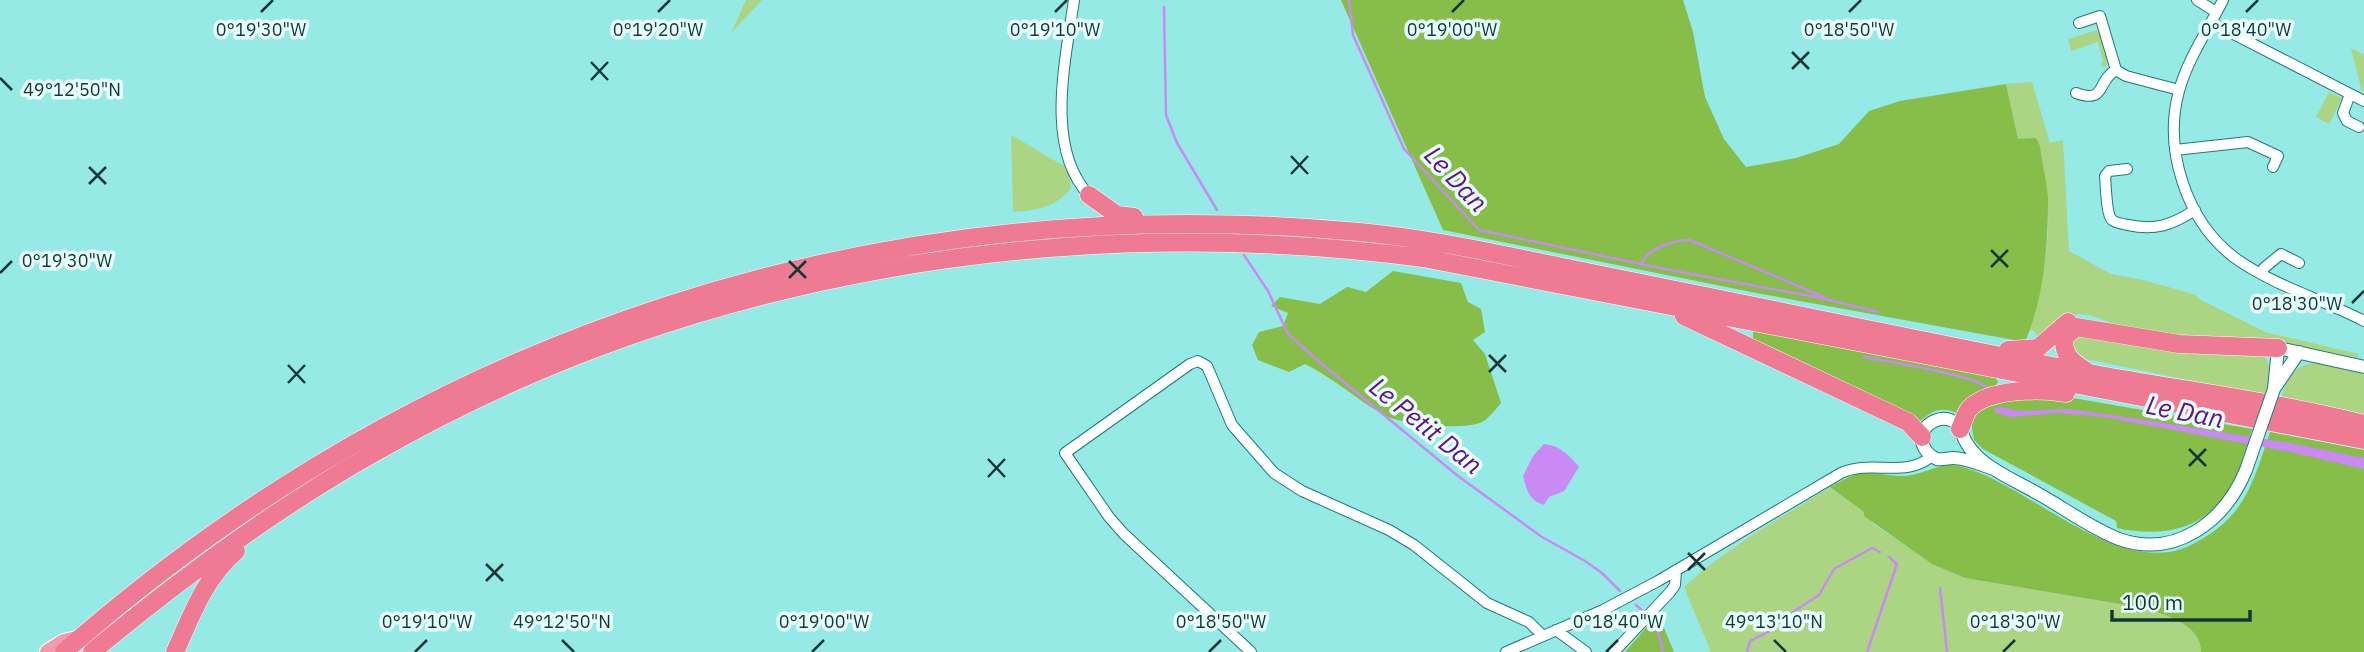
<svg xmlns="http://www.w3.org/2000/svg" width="2364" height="652" font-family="'IBM Plex Sans',sans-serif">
<rect width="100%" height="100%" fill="#95eae5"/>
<path fill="#abd483" d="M746 0H762L731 33Z
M2097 30 2100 32 2108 59 2105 67 2101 65 2103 61 2098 42 2071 51 2068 39Z
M2351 48 2364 55V88L2362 92Z
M2032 82 2050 143 2063 140 2069 251 2111 274 2143 280 2196 295 2199 299 2265 332 2359 354 2357 358 2272 340 2138 333 2090 315 2078 314 2068 318 2041 342 2034 331 2030 330C2042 288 2052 238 2047 194 2046 178 2042 162 2040 146L2018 139 2006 84Z
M2329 92 2342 98 2329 124 2316 117Z
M1011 135 1064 166 1069 173 1071 188C1055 208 1037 210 1013 212Z
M2074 335 2263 355C2274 369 2270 380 2265 396L2077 357 2072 352 2071 339Z
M2315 363 2364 374V416L2281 398C2287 379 2293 365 2315 363Z
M1830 487 1864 512 1875 525 1933 564 1965 578 2144 608C2164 614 2202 625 2201 652H1711L1684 587C1727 547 1781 518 1830 487Z"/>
<path fill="#87bd49" d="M1341 0H1683L1693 32 1705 97 1724 139 1746 167 1796 158 1839 144 1869 111 1900 101 2006 84 2018 139 2036 138 2040 146C2042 163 2047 181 2048 199 2048 246 2044 298 2025 342L1756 293 1443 230Z
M1393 271 1461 283 1468 302 1481 309 1485 332 1473 340 1485 354 1501 403C1496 409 1489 418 1482 422 1463 431 1399 425 1382 414 1355 398 1333 378 1305 364L1289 372 1258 360 1252 345 1259 332 1283 326 1288 313 1271 306 1280 297 1320 304 1347 287 1366 292Z
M1753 330 1996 378 1998 382 1992 390 1959 414C1941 406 1933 410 1919 422L1753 340Z
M2023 398H2073L2252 429C2246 448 2241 468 2231 486 2207 530 2162 538 2117 528L2116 521 1983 449 1974 440 1971 421 1982 407Z
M2270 432 2364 450V652H2201C2202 625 2164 614 2144 608L1965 578 1932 564 1864 516V512L1830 487C1838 483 1846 478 1854 475 1873 469 1893 479 1912 475 1930 471 1944 461 1963 467 2031 486 2120 580 2191 545 2245 518 2252 485 2270 432Z
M1656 616 1662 623 1674 652H1625Z"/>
<path fill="#c98bf3" d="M2000 407 2021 411 2067 409 2106 414 2290 443 2364 458V469L2291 452 2104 417 2059 413 2011 417 1995 412 1994 409Z
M1544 444C1561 446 1568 454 1579 467L1564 491 1549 497 1544 505C1529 500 1527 491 1523 476L1533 456Z"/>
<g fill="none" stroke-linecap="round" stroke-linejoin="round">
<path stroke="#c98bf3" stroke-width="2.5" d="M1349 0 1353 35 1404 149 1479 230 1670 270 1821 298 1878 312
M1164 7 1166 115 1177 143 1217 210
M1244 255 1268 291 1288 334 1316 359 1458 476 1542 537 1585 561 1602 573 1620 591
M1641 264C1648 248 1674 240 1690 240L1824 297
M1864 357C1887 362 1975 375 1988 388
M1940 588 1947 652
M1636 605 1644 612
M1655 624 1663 648 1661 652
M1747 652 1750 641 1770 631 1778 622 1819 595 1834 569 1872 548 1880 552
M1867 652 1897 564 1889 557"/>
<defs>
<path id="minor" d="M1074 0C1066 58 1044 148 1089 195
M2197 0 2216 12
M2223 0C2208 30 2188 58 2179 91 2163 149 2186 221 2235 258 2274 286 2322 299 2364 321
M2079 23 2100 16 2116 70
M2212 23 2364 101
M2116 70 2126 76 2179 90
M2076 93C2107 104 2096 81 2116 70
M2350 94 2343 113 2347 121 2359 127
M2175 150 2248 142 2278 156 2273 167
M2127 169 2109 171 2105 176C2106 185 2106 214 2112 220 2116 223 2123 224 2128 225 2155 231 2172 225 2195 210
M2262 274 2264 268 2281 254 2299 263
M1556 630 1586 652
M1251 652 1124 534 1109 517 1065 453 1190 364 1198 361 1207 366 1232 425 1274 473 1302 491 1389 530 1414 545 1487 603 1529 622 1543 636
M1506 652 1603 610 1658 581 1841 473C1872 459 1905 479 1932 456
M1614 652 1671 591 1675 585 1676 571"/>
<path id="tertiary" d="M2276 386 2299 352
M2274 389 2278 348 2364 367
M1994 469C1981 465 1967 458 1953 458 1948 458 1943 460 1937 459 1932 457 1928 454 1925 449 1910 423 1954 405 1962 433 1971 463 2011 478 2035 492 2063 507 2090 528 2119 539 2176 559 2225 521 2246 470"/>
<path id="primary" d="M48 652 64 642 77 639"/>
<path id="trunk" d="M1089 195 1117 215 1134 217
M1684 316 1908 422 1922 437
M2008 350 2038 348 2068 322
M2086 371C2073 362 2061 355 2065 337L2076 327 2179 344 2278 348
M1960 429C1963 423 1965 414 1969 409 1988 388 2040 389 2066 393
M64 652C426 333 879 187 1359 232 1436 239 1511 257 1587 272 1678 291 1770 309 1862 328 1937 343 2013 359 2089 373 2180 390 2273 401 2364 424
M92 652C181 578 273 510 374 453 690 271 1064 211 1423 258L2364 440
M175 652C191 617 205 577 236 551"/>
</defs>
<use href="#minor" stroke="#1c7b77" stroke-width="12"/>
<use href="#tertiary" stroke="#1c7b77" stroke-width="14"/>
<use href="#primary" stroke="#fff" stroke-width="18"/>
<use href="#trunk" stroke="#fff" stroke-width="19"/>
<use href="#minor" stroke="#fff" stroke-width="10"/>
<use href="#tertiary" stroke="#fff" stroke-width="12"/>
<use href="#primary" stroke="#f29bae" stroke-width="16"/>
<use href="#trunk" stroke="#ee7a93" stroke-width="18"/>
<defs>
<path id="tertiary-bridge" d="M2246 470 2274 389"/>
</defs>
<use href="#tertiary-bridge" stroke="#1c7b77" stroke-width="14" stroke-linecap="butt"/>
<use href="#tertiary-bridge" stroke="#fff" stroke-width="12"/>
</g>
<path fill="none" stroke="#123735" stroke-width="2.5" d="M261 12 273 0M658 12 670 0M1055 12 1067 0M1452 12 1464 0M1849 12 1861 0M2246 12 2258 0M1792 52 1809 69M591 62 608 80M1792 69 1809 52M0 78 12 90M591 80 608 62M1291 156 1308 174M89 167 106 184M1291 174 1308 156M89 184 106 167M1991 250 2008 267M789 261 806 278M1991 267 2008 250M0 273 12 261M789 278 806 261M2352 303 2364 291M1489 355 1506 372M288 365 305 383M1489 372 1506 355M288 383 305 365M2189 449 2206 466M988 459 1005 477M2189 466 2206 449M988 477 1005 459M1688 553 1705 570M486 564 503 581M1688 570 1705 553M486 581 503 564M562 640 574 652M1774 640 1786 652M415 652 427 640M812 652 824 640M1209 652 1221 640M1606 652 1618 640M2003 652 2015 640"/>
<g text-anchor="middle" stroke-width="7" stroke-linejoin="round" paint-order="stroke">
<g font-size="26" font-style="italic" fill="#66108f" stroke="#e7fffd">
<text transform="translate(1456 179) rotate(47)" y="9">Le Dan</text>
<text transform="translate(2185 412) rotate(11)" y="9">Le Dan</text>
<text transform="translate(1426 426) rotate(39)" y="9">Le Petit Dan</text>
</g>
</g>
<g font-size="18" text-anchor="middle" fill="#123735" stroke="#e7fffd" stroke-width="7" stroke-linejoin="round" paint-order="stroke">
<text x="261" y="36">0°19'30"W</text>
<text x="658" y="36">0°19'20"W</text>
<text x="1055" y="36">0°19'10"W</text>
<text x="1452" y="36">0°19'00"W</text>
<text x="1849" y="36">0°18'50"W</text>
<text x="2246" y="36">0°18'40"W</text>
<text x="72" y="96">49°12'50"N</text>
<text x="67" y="267">0°19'30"W</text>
<text x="2297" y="310">0°18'30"W</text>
<text x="427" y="628">0°19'10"W</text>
<text x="562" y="628">49°12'50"N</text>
<text x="824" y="628">0°19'00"W</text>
<text x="1221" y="628">0°18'50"W</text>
<text x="1618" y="628">0°18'40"W</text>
<text x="1774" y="628">49°13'10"N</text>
<text x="2015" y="628">0°18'30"W</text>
</g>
<path d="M2112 610v10h138v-10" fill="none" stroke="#123735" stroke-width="3.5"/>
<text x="2122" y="610" font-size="21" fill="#123735" stroke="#e7fffd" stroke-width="5" paint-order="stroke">100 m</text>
</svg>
